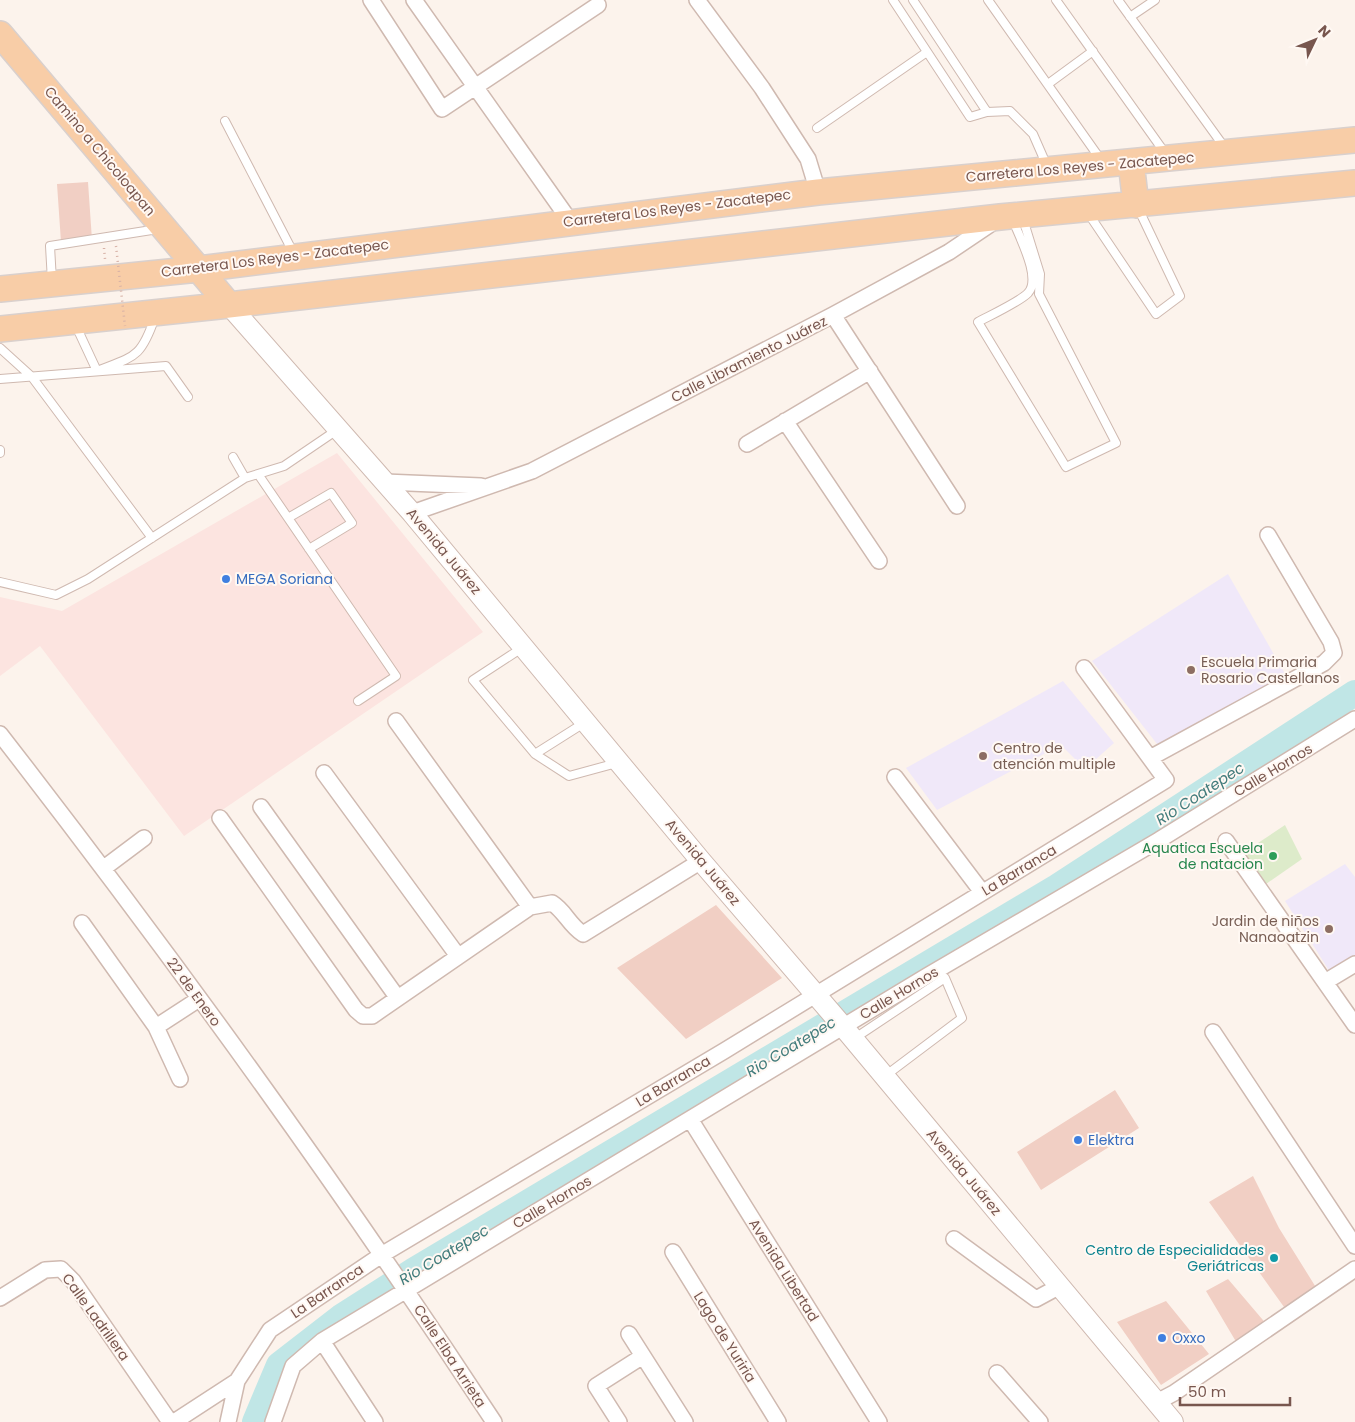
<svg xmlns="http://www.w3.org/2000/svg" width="1355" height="1422" font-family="Poppins,sans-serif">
<rect width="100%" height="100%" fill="#fcf3ec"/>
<path fill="#fce4e0" d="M337 453 483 632 184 836 40 646 0 676V597L62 611Z"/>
<path fill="#f0e8f9" d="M1228 574 1288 679 1161 749 1092 661Z
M1063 681 1114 743 1085 769 1061 745 937 810 906 768Z
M1345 864 1355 877V957L1330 972 1285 901Z"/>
<path fill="#ddebca" d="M1285 825 1302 859 1266 884 1243 853Z"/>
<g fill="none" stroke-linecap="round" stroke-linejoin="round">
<path stroke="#c0e6e6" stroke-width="26" d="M255 1422 279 1365 341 1317 413 1271 1057 887 1355 693"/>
</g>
<path fill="#f1cfc4" d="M88 182 92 240 61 242 57 184Z
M716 905 782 978 686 1039 617 968Z
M1115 1090 1139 1128 1041 1190 1017 1152Z
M1253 1176 1279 1228 1317 1289 1284 1307 1209 1202Z
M1228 1279 1268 1326 1238 1345 1206 1291Z
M1166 1301 1209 1354 1161 1385 1117 1322Z"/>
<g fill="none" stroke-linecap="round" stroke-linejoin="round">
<defs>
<path id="service" d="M893 0 970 117 987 112 913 0
M988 0 1101 160
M1056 0 1165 153
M1118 0 1225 148
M1130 17 1155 0
M1048 84 1093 51
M987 112 1010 111 1033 134 1047 166
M225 121 293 252
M817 128 927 52
M1088 213 1156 314 1180 296 1138 208
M1013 220C1019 237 1042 278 1028 293 1021 301 989 316 978 322L1066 467 1116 443 1039 294 1040 274 1023 219
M52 281 50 246 158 229
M76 326 97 371C135 356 141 358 155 317
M0 348 32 377 152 538
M0 379 166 366 188 397
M0 450V453
M233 457 245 478
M258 474 396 676 358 701
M288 518 331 493 352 523 309 549
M0 582 56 595 88 579 245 478 284 466 337 430
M522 648 473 680 535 754 584 723
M535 754 569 776 617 763
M855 1038 945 978 962 1018 885 1076"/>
<path id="minor" d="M371 0 442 109 598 5
M414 0 570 221
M697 0 762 88 808 159 818 192
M833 315 957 506
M785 421 879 561
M747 444 870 371
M385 482 481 486
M412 513 532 471 833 315 949 252 995 221
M396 721 530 907
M0 734C173 957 339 1186 494 1422
M1150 758 1324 663 1334 653 1331 642 1268 535
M324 773 458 956
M895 777 982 892
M261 807 397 997
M220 818 356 1010 363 1016H372L530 907 552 903C565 911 569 925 583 934L701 861
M1226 841 1355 1025
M104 868 144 838
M82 923 156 1027 199 999
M1325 982 1355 964
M156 1027 180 1079
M1213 1032 1355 1246
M690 1119 879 1422
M954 1239 1036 1299 1060 1286
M673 1252 778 1422
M0 1298 45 1270 61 1269 73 1281 170 1422
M629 1334 685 1422
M322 1341 375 1422
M997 1373 1040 1422
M1157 1402 1174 1393 1355 1269
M174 1422 237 1381
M228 1422 237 1381 270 1330 383 1254 724 1051 1166 780 1084 668
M273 1422 293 1366 322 1341 927 976 1159 840 1355 719
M619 1422 596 1386 643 1356"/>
<path id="tertiary" d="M229 305 412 513 701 861 840 1023 1173 1422"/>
<path id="primary" d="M0 34 229 305
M1131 162 1136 205
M0 289 199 269 818 192 1355 140
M0 329 229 305 1000 217 1355 183"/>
</defs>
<use href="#service" stroke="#cfb9b0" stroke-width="10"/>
<use href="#minor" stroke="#cfb9b0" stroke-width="18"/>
<use href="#tertiary" stroke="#cfb9b0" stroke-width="22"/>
<use href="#primary" stroke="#d9d0cd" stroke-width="28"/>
<path stroke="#d7b1a6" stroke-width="2.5" stroke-dasharray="1 4" stroke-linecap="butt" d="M104 248 105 259"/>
<use href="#service" stroke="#fff" stroke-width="8"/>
<use href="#minor" stroke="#fff" stroke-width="15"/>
<use href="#tertiary" stroke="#fff" stroke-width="20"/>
<use href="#primary" stroke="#f8cda7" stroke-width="25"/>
<path stroke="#d7b1a6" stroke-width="2.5" stroke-dasharray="1 4" stroke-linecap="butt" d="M116 246 125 326"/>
</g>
<g fill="#3f7fe0" stroke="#fff8f3" stroke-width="2">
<circle cx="226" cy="579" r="5"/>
<circle cx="1078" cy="1140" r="5"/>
<circle cx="1162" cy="1338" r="5"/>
</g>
<g fill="#8d6e63" stroke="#fff8f3" stroke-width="2">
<circle cx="1191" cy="670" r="5"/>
<circle cx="983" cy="756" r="5"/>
<circle cx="1329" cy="929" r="5"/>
</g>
<circle fill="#2e9e5b" stroke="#fff8f3" stroke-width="2" cx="1273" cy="856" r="5"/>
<circle fill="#0f9aa8" stroke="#fff8f3" stroke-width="2" cx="1274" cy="1258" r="5"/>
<g text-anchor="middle" stroke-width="4" stroke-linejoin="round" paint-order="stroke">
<g font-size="14" fill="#78564e" stroke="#fff8f3">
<text transform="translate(100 151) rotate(50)" y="5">Camino a Chicoloapan</text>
<text transform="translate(1080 167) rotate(-5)" y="5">Carretera Los Reyes - Zacatepec</text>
<text transform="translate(677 208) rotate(-7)" y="5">Carretera Los Reyes - Zacatepec</text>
<text transform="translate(275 258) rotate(-7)" y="5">Carretera Los Reyes - Zacatepec</text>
<text transform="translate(749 359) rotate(-27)" y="5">Calle Libramiento Juárez</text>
<text transform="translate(444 551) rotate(50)" y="5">Avenida Juárez</text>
<text transform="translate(1273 770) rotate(-31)" y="5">Calle Hornos</text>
<text transform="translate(703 862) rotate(50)" y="5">Avenida Juárez</text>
<text transform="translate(1019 870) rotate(-31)" y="5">La Barranca</text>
<text transform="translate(194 992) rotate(54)" y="5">22 de Enero</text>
<text transform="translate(899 993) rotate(-31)" y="5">Calle Hornos</text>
<text transform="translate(673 1081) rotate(-31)" y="5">La Barranca</text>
<text transform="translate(964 1172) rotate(50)" y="5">Avenida Juárez</text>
<text transform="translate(552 1202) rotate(-31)" y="5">Calle Hornos</text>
<text transform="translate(784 1270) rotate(58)" y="5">Avenida Libertad</text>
<text transform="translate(327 1291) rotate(-34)" y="5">La Barranca</text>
<text transform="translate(96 1317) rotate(54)" y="5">Calle Ladrillera</text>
<text transform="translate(725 1337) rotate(58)" y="5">Lago de Yuriria</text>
<text transform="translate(450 1356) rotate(57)" y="5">Calle Elba Arrieta</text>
</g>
<g font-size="14" fill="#366cbe" stroke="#fff8f3" text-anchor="start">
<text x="236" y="584">MEGA Soriana</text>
<text x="1088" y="1145">Elektra</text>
<text x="1172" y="1343">Oxxo</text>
</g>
<g font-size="14" fill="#785e54" stroke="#fff8f3" text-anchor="start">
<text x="1201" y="667">Escuela Primaria<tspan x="1201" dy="16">Rosario Castellanos</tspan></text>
<text x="993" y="753">Centro de<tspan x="993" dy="16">atención multiple</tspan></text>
<text x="1319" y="926" text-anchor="end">Jardin de niños<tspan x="1319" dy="16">Nanaoatzin</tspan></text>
</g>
<g font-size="14" fill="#27864d" stroke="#fff8f3" text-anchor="end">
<text x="1263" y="853">Aquatica Escuela<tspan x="1263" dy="16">de natacion</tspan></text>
</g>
<g font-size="14" fill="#0d838f" stroke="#fff8f3" text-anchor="end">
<text x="1264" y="1255">Centro de Especialidades<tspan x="1264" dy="16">Geriátricas</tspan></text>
</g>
<g font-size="15" font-style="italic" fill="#427c7c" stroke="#fff8f3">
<text transform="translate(1200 794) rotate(-33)" y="5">Rio Coatepec</text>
<text transform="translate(791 1047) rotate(-31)" y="5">Rio Coatepec</text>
<text transform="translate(444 1255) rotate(-31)" y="5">Rio Coatepec</text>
</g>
</g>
<g transform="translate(1315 40) rotate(47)" stroke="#fff8f3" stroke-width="4" paint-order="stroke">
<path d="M0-4L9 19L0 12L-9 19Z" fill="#78564e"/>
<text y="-8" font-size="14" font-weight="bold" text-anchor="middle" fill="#78564e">N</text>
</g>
<path d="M1180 1397v8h110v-8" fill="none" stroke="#78564e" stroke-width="2.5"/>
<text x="1188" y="1397" font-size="15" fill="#78564e" stroke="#fff8f3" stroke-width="4" paint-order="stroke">50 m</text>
</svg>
